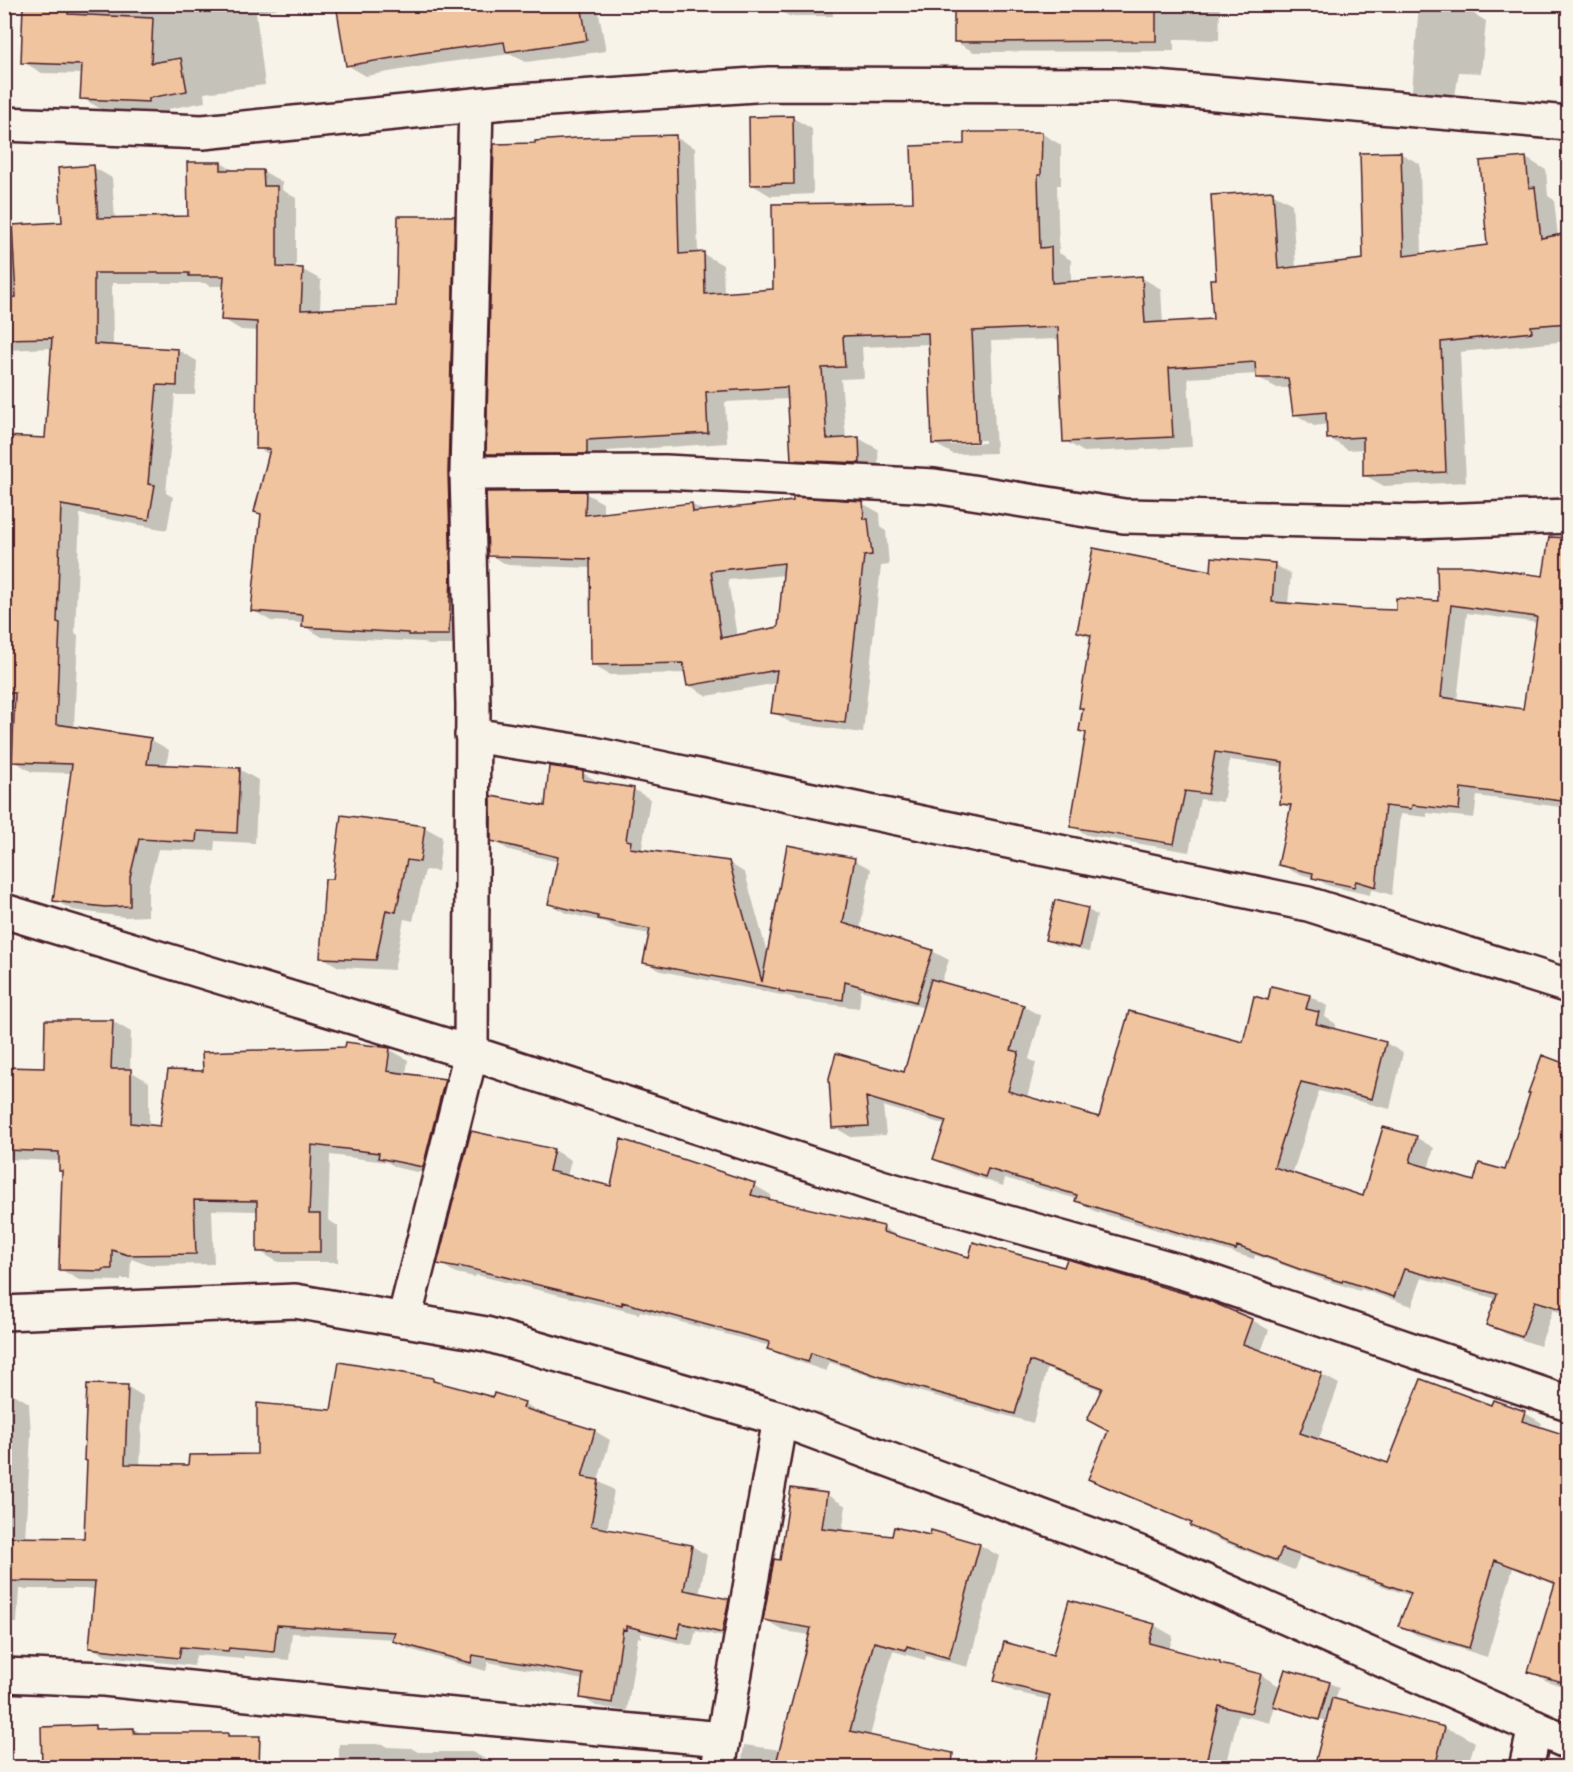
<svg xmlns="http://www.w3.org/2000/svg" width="1573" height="1772" font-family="'Playpen Sans',sans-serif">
<rect width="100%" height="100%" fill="#f7f3e8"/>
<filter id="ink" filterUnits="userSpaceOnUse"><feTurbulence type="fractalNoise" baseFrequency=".0167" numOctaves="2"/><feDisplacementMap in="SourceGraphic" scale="12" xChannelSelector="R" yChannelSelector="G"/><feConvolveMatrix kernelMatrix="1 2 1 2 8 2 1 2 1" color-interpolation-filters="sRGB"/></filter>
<g filter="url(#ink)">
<path fill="#0003" fill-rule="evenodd" d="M24 4H295L256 13 265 85 204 93 205 102 168 109V112L101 109 82 98 83 74 42 73 23 62Z
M337 4H597L606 51 526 62 511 54 441 63 366 76 347 65Z
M884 4V8L832 6 833 16H789L770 5Z
M956 4H1061V9H1138L1139 4H1220L1219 40 1174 39V51L974 52 956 42Z
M1419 4H1470L1469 11 1486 21 1481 73 1459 72 1454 102 1430 100 1412 90Z
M793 118 812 129 813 194 771 196 751 184Z
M1041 133 1061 145V185H1057L1059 253 1071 260V283L1142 278 1161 289 1163 324 1214 321 1217 280 1272 193 1292 204 1296 269 1365 260 1400 153 1420 164 1422 255 1488 246 1526 158 1546 170 1548 196 1554 200 1558 237 1568 235V341L1460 352 1466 482 1384 486 1364 475V449L1348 450 1329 438 1328 424 1314 426 1295 414 1291 388H1277L1257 377V374L1188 378 1192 447 1084 452 1065 441 1060 339 991 341 996 453 953 454 933 443 930 344 862 347 864 378 841 379 846 439 858 438 878 449 879 474 812 470 792 459 789 399 725 402 727 443 607 451 606 464 507 465 488 453 675 137 695 148 698 254H703L723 265 724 294 774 290 915 204 965 145ZM985 440V443L951 445V442Z
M221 163 235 171H263L282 182V190L296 198V269L303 270 321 280 320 310 397 308 454 218 473 229 468 645H428L423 642 322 637 304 626V623L271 621 252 610 262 515 256 511 270 455 258 448 259 331 241 330 223 319 225 286H209L205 283H112L113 346 178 350 197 361 195 395H175L166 493 173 497 167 530 80 514 75 633 78 635 74 728 150 739 169 750 166 767 239 769 258 780 255 843 215 841 214 851 158 849 148 888V916L125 917 73 910 54 900 72 773 32 772 14 761V757L4 756V441L47 439 53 348 4 350V227L63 223 93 167 112 178 115 219 190 218Z
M585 493 603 503V515L691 504 706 512 862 503 880 513 881 528 886 531 889 565 881 566 863 733 791 723 773 712 777 683 707 696 689 685 686 673 610 675 592 665V568L508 565 489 555ZM785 575 779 628 737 637 728 580Z
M1568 555V808L1477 796 1474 818 1427 813V817L1400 814 1392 895 1371 889 1370 895 1329 886 1315 878 1296 873 1280 864 1292 809 1281 803 1284 767 1230 760 1223 802 1200 799 1189 852 1087 835 1072 826 1087 734 1080 731 1084 709 1080 707 1092 639 1079 632 1212 572 1214 559 1275 565 1291 574 1288 604 1397 611 1552 579ZM1467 613 1538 623 1524 710 1457 701Z
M583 773 599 782V784L633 789 650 799 642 848 648 852 729 863 745 873 768 956 854 860 871 869 860 930 932 951 949 960 941 983 1023 1006 1041 1016 1029 1059 1036 1063 1027 1098 1100 1119 1245 1044 1269 1001 1310 996 1327 1006 1325 1017 1336 1024 1335 1031 1386 1043 1403 1053 1390 1109 1319 1091 1292 1175 1364 1198 1384 1129 1417 1138 1434 1148 1428 1169 1475 1183 1506 1172 1568 1066V1315L1553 1310 1540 1346 1506 1334 1488 1324 1497 1299 1422 1278 1412 1306 1361 1289 1360 1291 1319 1278 1255 1255 1254 1259 1094 1211 1077 1201V1199L1005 1178 1003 1186 953 1169 935 1159 946 1125 883 1106 886 1135 851 1137 834 1127 830 1078 905 1074 924 1008 861 990 859 1008 797 1000 792 997 661 971 645 962 651 934 616 928 608 923 566 913 549 904 559 862 509 850 492 840 546 808Z
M424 827 442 837 438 871 425 870 413 921 404 919 394 970 339 967 322 957 334 881Z
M1056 902 1088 910 1097 915 1089 952 1056 945 1047 939Z
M112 1021 131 1032 130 1071 149 1082V1126L161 1127 205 1073 389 1049 408 1060 406 1075 444 1080 463 1091 442 1177 398 1168 387 1162 330 1155 328 1220 338 1226V1262H278L259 1251V1211L212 1210 214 1264 148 1265 131 1259 130 1279H121V1281L79 1280 60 1269 63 1171 61 1161 4 1159V1068L46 1070Z
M553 1150 571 1160 567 1177 612 1188 754 1185 771 1195 769 1201 884 1228 901 1238 970 1259 1065 1269 1176 1291 1252 1320 1269 1330 1261 1352 1321 1374 1339 1384 1318 1441 1389 1465 1492 1407 1494 1402 1525 1413 1542 1423 1540 1429 1568 1438V1688L1547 1681 1530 1671 1556 1585 1513 1568 1487 1657 1417 1635 1400 1625 1411 1596 1300 1557 1294 1570 1209 1536 1193 1525 1107 1488 1090 1478 1109 1431 1103 1391 1047 1369 1033 1423 903 1387 829 1362 826 1371 787 1358 769 1349 770 1346 640 1311 639 1314 476 1275 475 1277 456 1273 439 1263Z
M433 1379 444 1386 494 1399 524 1403 539 1412V1414L595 1431 610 1440 598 1481 614 1490 607 1531 692 1546 707 1555 699 1595 728 1601 744 1610 737 1640 696 1631 692 1646 641 1633V1638L638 1637 627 1711 596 1706 581 1697 584 1680 488 1662 486 1671 409 1649 394 1641V1639L292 1633 289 1660 244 1656 243 1659 196 1655 194 1666 106 1656 90 1647 96 1589H19L17 1623H4V1395L14 1394 29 1403 31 1436 25 1539 86 1540 128 1387 143 1396 140 1466 189 1467 259 1456 332 1412Z
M827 1495 846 1506 842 1532 893 1538 931 1537 932 1532 980 1545 999 1556 968 1667 926 1656 925 1660 893 1651 870 1736 949 1760 948 1768H741L744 1745 781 1750 811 1635 784 1631 765 1620 781 1561Z
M1154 1625 1173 1636 1169 1650 1261 1675 1281 1687 1330 1683 1339 1688 1335 1700 1419 1722 1420 1720 1459 1733 1475 1742 1467 1768H1323L1316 1764 1327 1721 1283 1708V1710L1275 1706 1270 1723 1238 1715 1226 1768H1035L1050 1700 1015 1692 996 1681 1054 1656Z
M95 1727 102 1731 134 1729 144 1735 191 1744 190 1768H44L43 1728Z
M339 1744H382L387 1747 411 1748 418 1752H472L487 1760V1768H339Z"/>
<path fill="#efc49e" stroke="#4a1f2b" stroke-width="1.5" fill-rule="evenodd" d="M23 4H69L68 14 153 18 151 63 181 58 187 91 149 98V102L80 99 82 65 21 63Z
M336 4H581L587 40 506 52 504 42 421 53 346 66Z
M954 4H1043V8H1156V41L954 42Z
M793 116 794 184 750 185 749 117Z
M964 132H1042L1041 175H1038L1040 248 1051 247 1052 283 1142 276 1145 323 1213 319 1210 279H1216L1211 195 1273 191 1278 269 1363 259 1360 153 1401 152 1404 256 1487 245 1480 161 1526 157 1529 188 1535 187 1541 238 1569 233V323L1531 326 1532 332 1441 342 1446 472 1363 476V437L1327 439 1326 412 1293 415 1288 378H1256L1255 362 1169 368 1173 437 1063 442 1058 327 972 331 977 442 932 444 928 333 843 336 845 367 822 368 827 439 859 437 860 463 791 460 787 387 706 392 708 433 587 440V454H486L494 144 535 143V141L576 138 676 135 679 254 704 252 705 294 773 289 772 204 913 202 911 146 964 144Z
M187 162H221V170H263L264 186H277V267L303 268 301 310 396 306 398 216H455L448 473 451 571 449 635H408V633L302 627 303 615 251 611 261 514 254 512 270 449H256L257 322 221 320 224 276H189V273H94V344L178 349 177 386 157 385 148 484 155 485 149 520 61 505 57 622 60 623 56 724 151 738 147 764 240 768 237 833 197 831 196 842 139 839 130 877V906L105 907 53 901 72 764 12 762 15 693 4 692V436L45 438 52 338 4 339V298L16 297 12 225 62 222 58 168 94 165 98 218 188 216Z
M586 491 585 515 692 503 693 512 793 501V497L863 501 864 519H868L872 555 864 556 845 723 771 713 777 670 687 686 683 663 591 665 590 559 488 556 486 492ZM784 563 778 627 721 638 711 571Z
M1549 537 1569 538V802L1461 788 1459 810 1412 805 1411 809 1385 806 1376 887 1356 881 1354 887 1312 878 1313 873 1278 865 1291 805 1280 804 1283 762 1215 752 1208 794 1185 791 1174 844 1070 827 1086 733 1079 731 1083 708H1079L1091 635 1077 632 1093 548 1211 571 1212 557 1275 563 1272 602 1363 609 1396 610V598L1438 601 1437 566H1470L1543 576ZM1451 605 1537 617 1523 709 1441 697Z
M549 766 583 771V780L634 788 626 840 631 841 630 848 729 861 762 982 787 845 855 858 843 923 933 950 916 1002 845 982 843 1000 779 991V989L643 963 650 929 598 919V916L548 904 558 857 491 841V796L545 806Z
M341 815 425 826 420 862 407 860 396 912 386 910 376 960 320 958 325 879H333Z
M1055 900 1088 908 1079 948 1045 940Z
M931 979 1024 1005 1011 1050 1019 1052 1008 1091 1099 1117 1129 1011 1243 1042 1254 996 1268 1000 1271 986 1310 995 1306 1009 1319 1012 1316 1024 1386 1042 1372 1099 1301 1082 1274 1167 1363 1196 1383 1127 1417 1136 1410 1162 1474 1181 1479 1163 1505 1170 1530 1093H1528L1542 1055 1569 1065V1311L1535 1301 1522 1337 1486 1325 1497 1294 1404 1269 1394 1297 1343 1280 1342 1282 1299 1269 1237 1246 1236 1250 1075 1201 1077 1195 988 1169 985 1177 933 1159 946 1121 866 1097 869 1126 832 1128 829 1078 836 1053 904 1072Z
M45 1020H113L111 1069H131V1123L160 1126 168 1070 203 1071 202 1052 345 1047 346 1042 390 1048 387 1071 445 1079 423 1167 378 1158 379 1153 312 1145 309 1214H320V1252H257V1201L194 1200 196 1254 128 1255 112 1250V1269H103V1271L59 1270 62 1171H59V1152L4 1150V1067L44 1068Z
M471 1131 554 1149 549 1171 611 1186 621 1139 755 1183 751 1195 884 1226 883 1232 969 1257 973 1242 1064 1267 1067 1259 1207 1300 1252 1319 1243 1344 1322 1373 1300 1433 1388 1463 1421 1379 1491 1405 1493 1400 1525 1411 1522 1421 1569 1436V1662L1562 1682 1528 1672 1555 1583 1495 1560 1469 1648 1398 1626 1411 1593 1282 1549 1277 1561 1190 1526 1192 1523 1088 1479 1108 1431 1087 1420 1102 1388 1030 1361 1015 1414 884 1378 811 1353 808 1362 767 1349 770 1342 622 1302V1305L459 1266 458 1268 437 1264Z
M339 1362 433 1378V1381L493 1397 494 1393 525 1402 523 1408 595 1430 582 1477 599 1480 591 1526 692 1545 684 1590 729 1599 722 1633 681 1623 677 1638 626 1626V1630L623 1629 612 1703 580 1698 583 1674 473 1655 471 1663 392 1641 395 1632 277 1625 274 1652 229 1648 228 1651 181 1647 179 1658 89 1648 95 1582 4 1581V1537L84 1538 87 1461 84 1460 87 1384 128 1385 125 1464 188 1465 189 1455 257 1454V1403L331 1410Z
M791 1488 827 1493 822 1528 892 1536 894 1527 930 1535 931 1530 980 1544 949 1658 907 1646 906 1650 874 1642 850 1731 953 1753 952 1767H775L811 1628 763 1620 774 1559 780 1560Z
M1069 1600 1155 1624 1149 1643 1220 1662V1664L1261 1674 1251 1713 1219 1706 1205 1767H1034L1050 1695 994 1681 1004 1642 1053 1655Z
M1285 1669 1330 1682 1319 1720 1273 1706Z
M1332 1698 1445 1727 1435 1767H1314Z
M95 1725V1729L134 1728V1733H228V1736H260L259 1767H42L41 1727Z"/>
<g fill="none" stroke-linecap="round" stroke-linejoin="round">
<defs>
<path id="minor" d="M4 124 203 132 505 102 769 84 1121 85 1568 123
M467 473 665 472 934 486 1124 516 1414 522 1568 516
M472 735 588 753 1308 904 1568 986
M4 911 471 1053 884 1188 1182 1272 1568 1403
M4 1313 295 1301 486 1334 780 1419 1140 1553 1568 1742
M404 1320 471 1053 473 705 467 473 476 105
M4 1675 104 1679 420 1712 723 1739
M718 1768 780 1419
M1526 1768 1535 1727"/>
</defs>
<use href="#minor" stroke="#4a1f2b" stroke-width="38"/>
<use href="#minor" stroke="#f7f3e8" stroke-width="33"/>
</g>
</g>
<rect width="1573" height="1772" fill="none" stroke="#f7f3e8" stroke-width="24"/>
<rect x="12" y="12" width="1549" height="1748" fill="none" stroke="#4a1f2b" stroke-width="2" filter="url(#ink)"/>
</svg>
